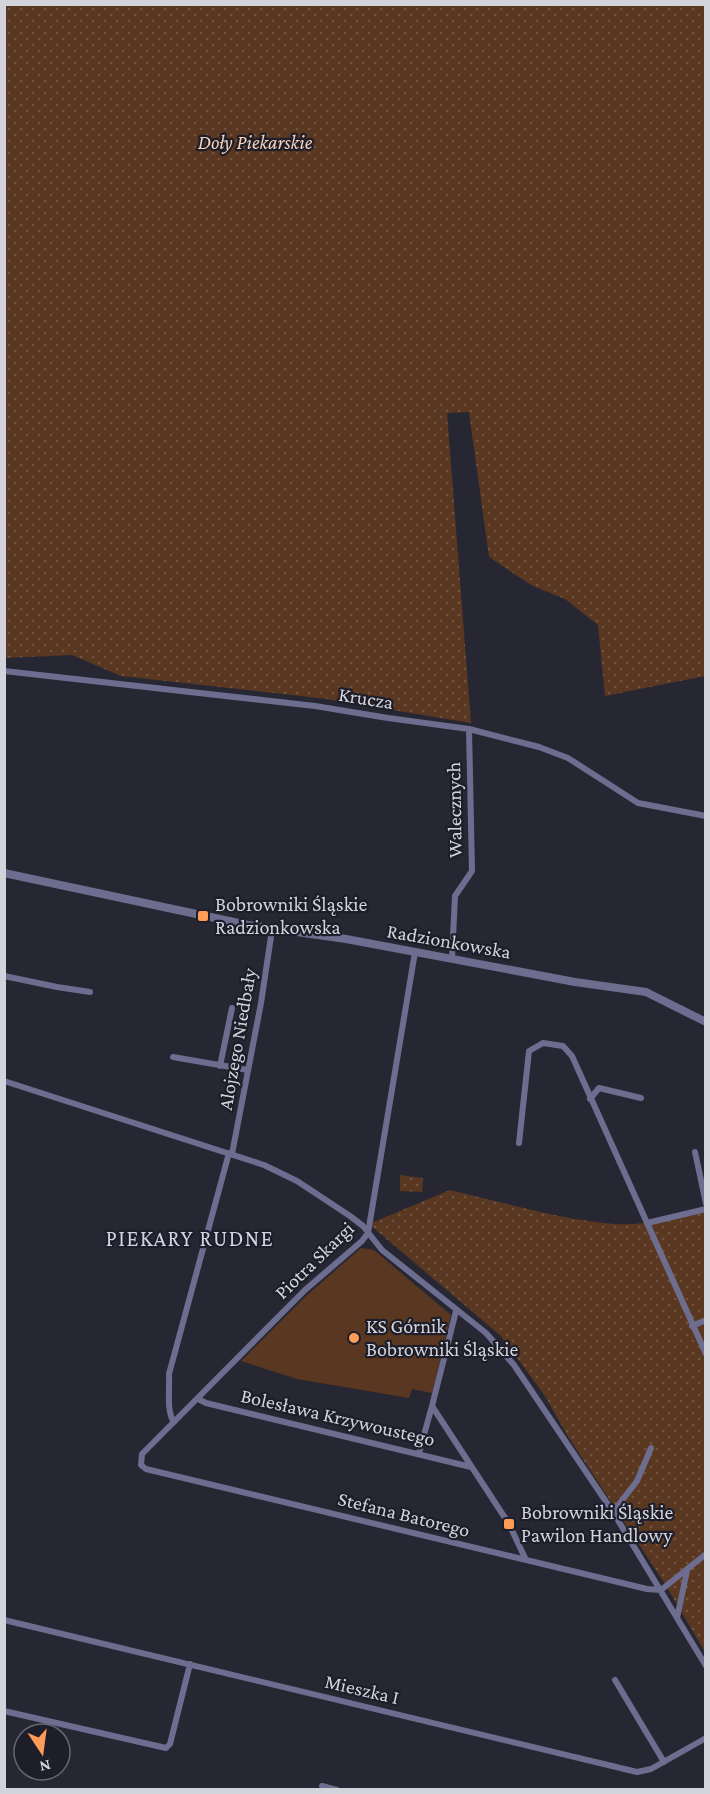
<svg xmlns="http://www.w3.org/2000/svg" width="710" height="1794" font-family="'Crimson Pro',serif">
<defs>
<pattern id="park-dots" width="8" height="8" patternUnits="userSpaceOnUse" patternTransform="scale(1.5)"><rect width="8" height="8" fill="#593720"/><path d="M2 2h.1M6 6h.1" fill="none" stroke="#705340" stroke-width="1.8" stroke-linecap="round"/></pattern>
</defs>
<rect width="100%" height="100%" fill="#272734"/>
<path fill="#593720" d="M361 1248 374 1250 451 1315 432 1393 412 1389 409 1398 297 1379 241 1361 307 1295Z"/>
<path fill="url(#park-dots)" d="M4 5H705V676L605 696 598 625 565 599 531 585 489 557 469 412 447 413 471 723 327 699 121 676 72 655 5 658Z
M400 1175 423 1178 422 1192 400 1191Z
M450 1190C501 1202 562 1220 614 1224 645 1226 675 1217 705 1211V1652L665 1584 567 1435 545 1396 501 1336 369 1224Z"/>
<g fill="none" stroke-linecap="round" stroke-linejoin="round">
<path stroke="#6d6d90" stroke-width="6" d="M4 671 315 706 388 718 469 729 539 747 568 758 638 803 706 816
M415 952 368 1233 362 1241 305 1290 142 1454 141 1465 146 1469 647 1589 661 1590
M452 958 455 896 472 871 469 729
M4 976 57 987 90 992
M173 1057 248 1070
M220 1066 232 1008
M4 1081 264 1165 297 1181 350 1216 363 1226 382 1250 486 1333 514 1365 613 1512 706 1666
M590 1099 599 1088 641 1098
M519 1143 529 1051 543 1043 563 1046 572 1056 706 1354
M695 1152 706 1204
M232 1154 261 1003 272 930
M647 1223 706 1209
M456 1311 432 1406 509 1524 526 1560
M692 1326 706 1320
M198 1399 206 1403 471 1467
M174 1422C166 1411 170 1389 169 1374L229 1153
M419 1453 432 1406
M613 1512 637 1481 651 1448
M661 1590 706 1554
M677 1618 687 1571
M4 1620 637 1772 651 1769 706 1738
M615 1680 664 1762
M4 1711 166 1748 170 1744 190 1664
M322 1786 337 1790"/>
<path stroke="#6d6d90" stroke-width="8" d="M4 873 248 925 346 939 575 982 646 992 706 1022"/>
</g>
<g fill="#fe9c58" stroke="#1e1e2a" stroke-width="2">
<rect x="197" y="910" width="12" height="12" rx="3"/>
<circle cx="354" cy="1338" r="6"/>
<rect x="503" y="1518" width="12" height="12" rx="3"/>
</g>
<g text-anchor="middle" stroke-width="4.5" stroke-linejoin="round" paint-order="stroke">
<g font-size="20" font-style="italic" fill="#f7d1b9" stroke="#1e1e2a">
<text x="255" y="149">Doły Piekarskie</text>
</g>
<g font-size="20" fill="#d3d3db" stroke="#1e1e2a">
<text transform="translate(366 698) rotate(9)" y="7">Krucza</text>
<text transform="translate(454 810) rotate(-91)" y="7">Walecznych</text>
<text transform="translate(449 941) rotate(10)" y="7">Radzionkowska</text>
<text transform="translate(237 1039) rotate(-80)" y="7">Alojzego Niedbały</text>
<text transform="translate(314 1260) rotate(-44)" y="7">Piotra Skargi</text>
<text transform="translate(338 1417) rotate(13)" y="7">Bolesława Krzywoustego</text>
<text transform="translate(404 1514) rotate(14)" y="7">Stefana Batorego</text>
<text transform="translate(362 1689) rotate(13)" y="7">Mieszka I</text>
</g>
<g font-size="20" fill="#d3d3db" stroke="#1e1e2a" text-anchor="start">
<text x="215" y="911">Bobrowniki Śląskie<tspan x="215" dy="23">Radzionkowska</tspan></text>
<text x="366" y="1333">KS Górnik<tspan x="366" dy="23">Bobrowniki Śląskie</tspan></text>
<text x="521" y="1519">Bobrowniki Śląskie<tspan x="521" dy="23">Pawilon Handlowy</tspan></text>
</g>
<g font-size="22" letter-spacing="1.5" fill="#d1d2e3" stroke="#1e1e2a">
<text x="190" y="1246">PIEKARY RUDNE</text>
</g>
</g>
<rect width="710" height="1794" fill="none" stroke="#d3d3db" stroke-width="12"/>
<g transform="translate(42 1752) rotate(167)"><circle r="28" fill="#1e1e2a" stroke="#666671" stroke-width="1.5"/>
<path d="M0-4.5L10 22L0 15L-10 22Z" fill="#fe9c58"/>
<text y="-9" font-size="16" font-weight="bold" text-anchor="middle" fill="#d3d3db">N</text>
</g>
</svg>
